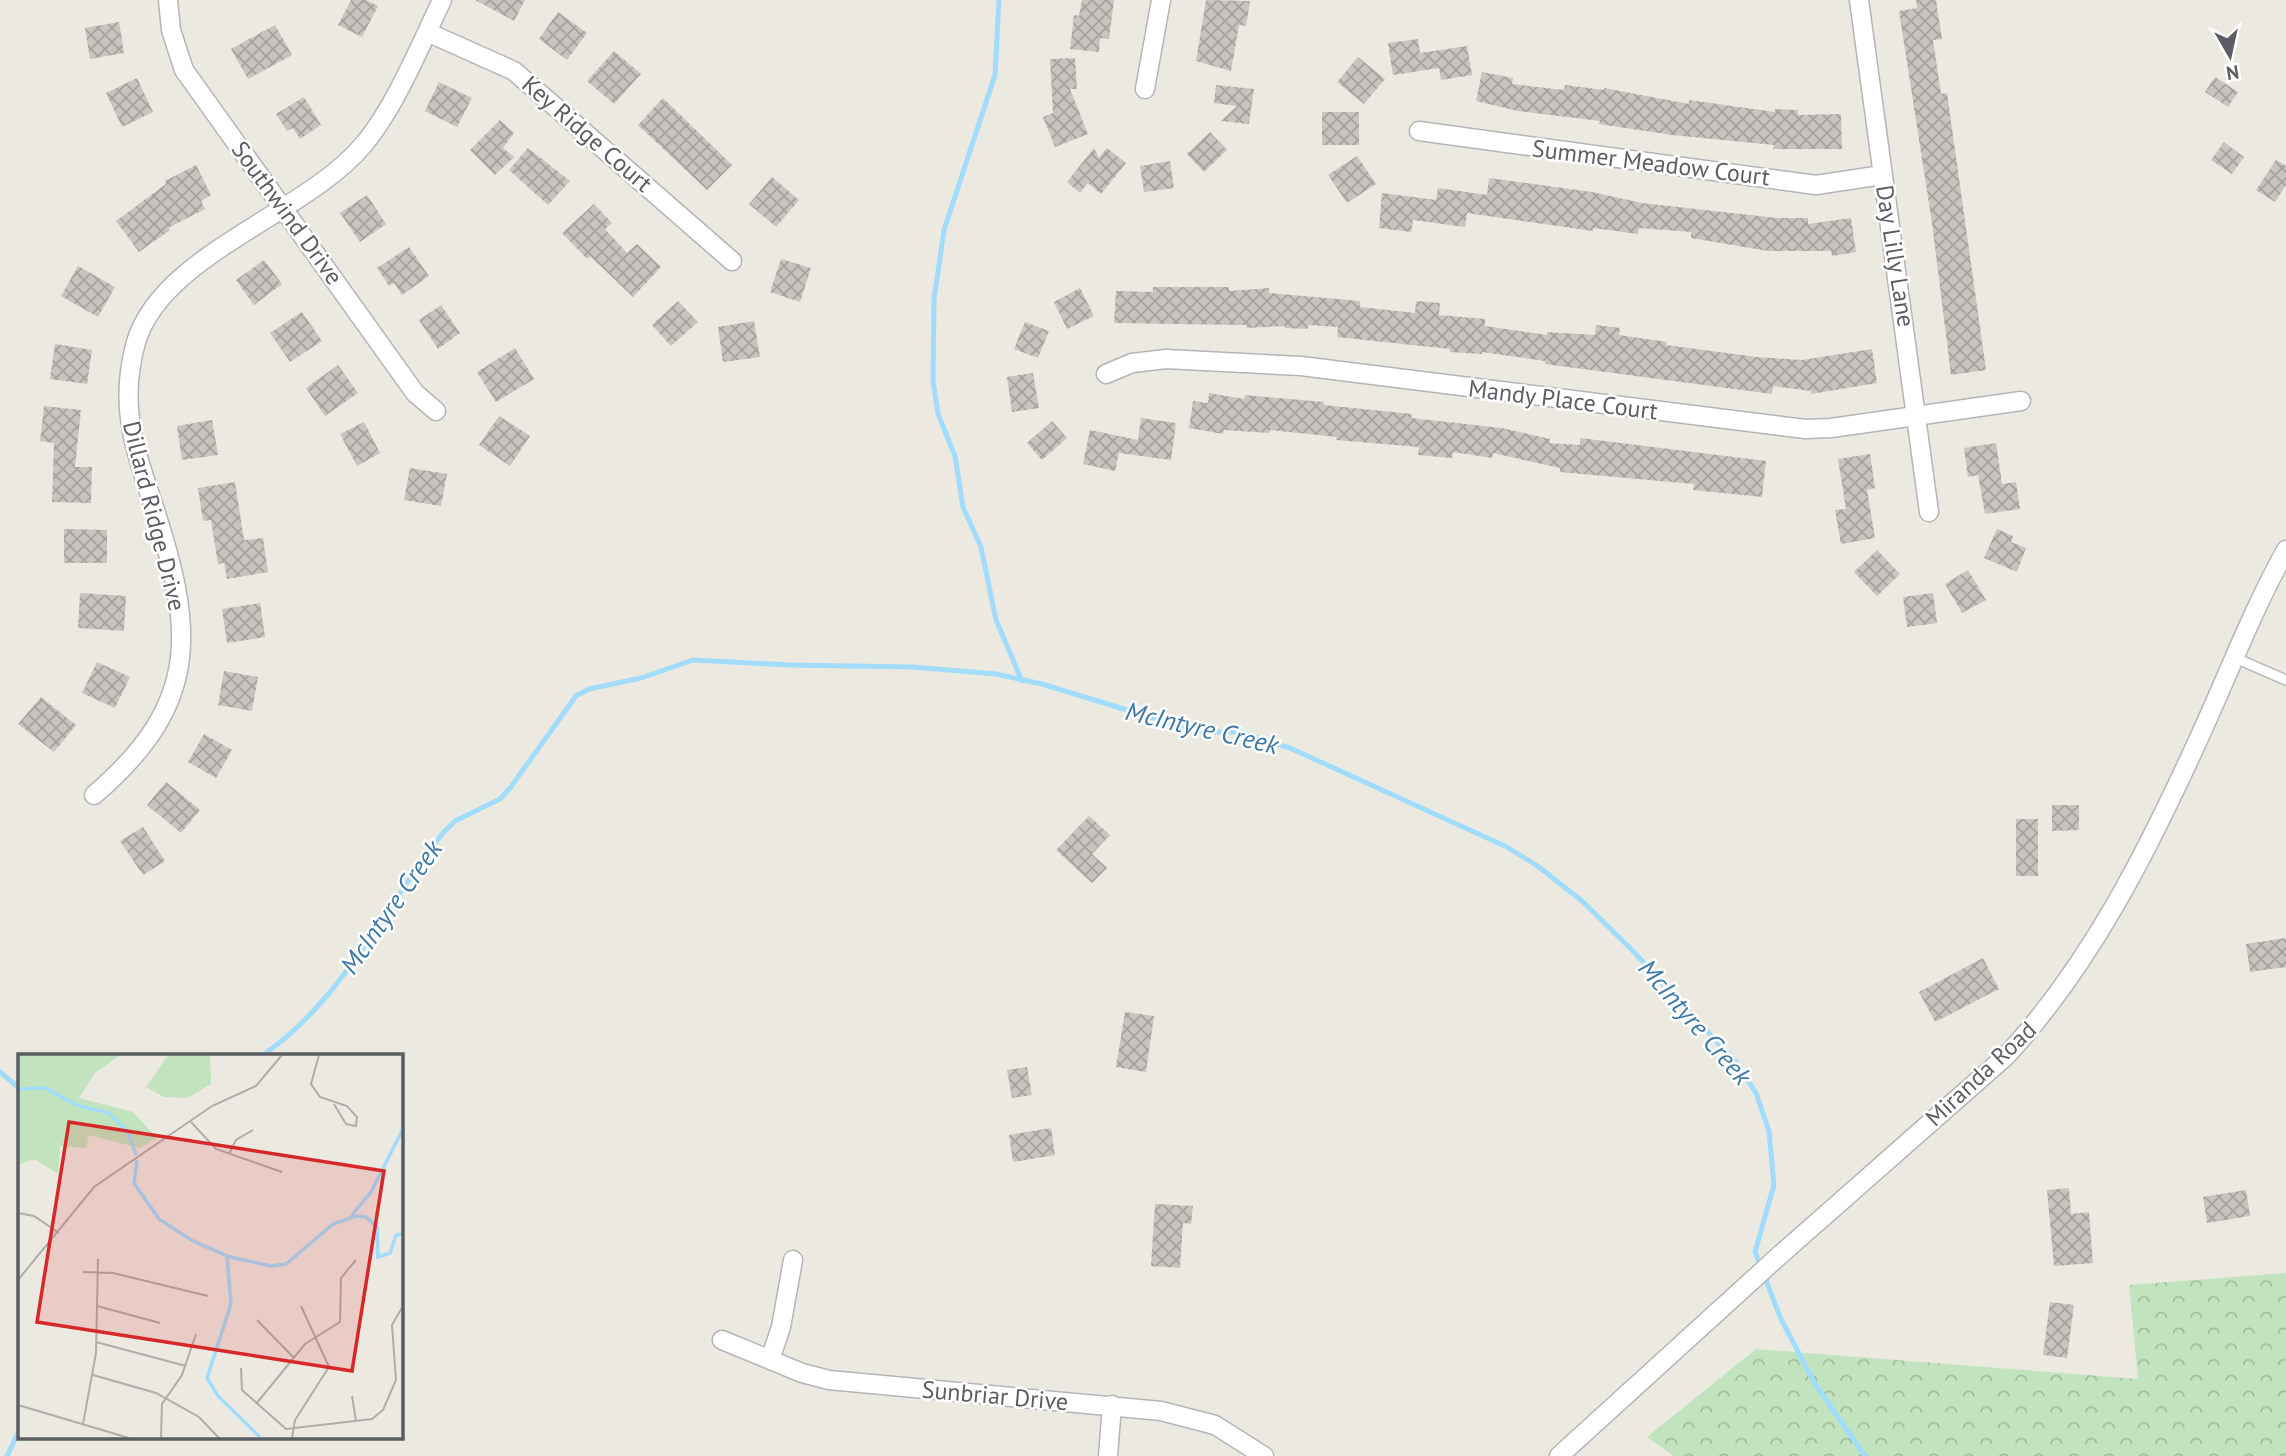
<svg xmlns="http://www.w3.org/2000/svg" width="2286" height="1456" font-family="'PT Sans',sans-serif">
<defs>
<pattern id="forest-crowns" width="20" height="18" patternUnits="userSpaceOnUse" patternTransform="scale(1.75)"><rect width="20" height="18" fill="#c1e4be"/><path d="M2 6a3 3 0 1 1 6 0M12 15a3 3 0 1 1 6 0" fill="none" stroke="#a0bc9e"/></pattern>
<pattern id="building-cross-hatch" width="8" height="8" patternUnits="userSpaceOnUse" patternTransform="scale(1.75)"><rect width="8" height="8" fill="#c8c3be"/><path d="M0 0l8 8M0 8l8-8" fill="none" stroke="#a5a29e"/></pattern>
</defs>
<rect width="100%" height="100%" fill="#ece9e1"/>
<path fill="url(#forest-crowns)" d="M2286 1273V1456H1674L1647 1437 1756 1349 2138 1379 2129 1285Z"/>
<g fill="none" stroke-linecap="round" stroke-linejoin="round">
<path stroke="#a1dcfd" stroke-width="5" d="M999 0 995 75 944 230 934 299 933 381 938 414 955 456 963 507 981 547 996 620 1022 681
M263 1055C344 999 384 907 443 833L455 821 500 799 510 788 576 696 589 689 641 678 693 660 789 665 913 667 996 674 1042 684 1199 732H1240L1290 748 1507 847 1539 867 1582 901 1630 948 1736 1062 1756 1093 1769 1131 1774 1185 1755 1252 1781 1319 1815 1384 1865 1456
M0 1072 19 1088
M7 1456 19 1431"/>
</g>
<path fill="url(#building-cross-hatch)" d="M351 0H366L378 6 362 37 338 25Z
M475 0H525L514 21Z
M1082 0H1114L1109 39 1100 38 1099 52 1070 49 1074 15 1079 16Z
M1206 0 1250 1 1246 26 1239 25 1231 71 1196 61Z
M1916 0H1936L1942 39 1933 40 1941 94 1947 93 1986 370 1951 375 1932 223 1899 11 1917 8Z
M558 12 587 33 567 60 539 39Z
M119 22 124 53 90 59 85 28Z
M275 25 292 55 248 79 231 49Z
M1418 39 1420 53 1467 46 1472 75 1441 80 1439 68 1393 75 1388 43Z
M614 51 641 74 614 104 587 81Z
M1358 57 1385 79 1364 104 1337 82Z
M1075 58 1077 89H1070L1088 134 1055 147 1043 117 1053 113 1050 59Z
M1482 72 1513 78 1512 84 1564 90 1565 85 1604 90V88L1689 104V100L1775 112V109L1798 110V115L1841 114 1842 149H1773L1774 145 1672 135 1599 124 1600 121 1518 111 1476 101Z
M2215 77 2238 92 2228 107 2205 92Z
M137 78 153 112 122 127 106 93Z
M439 82 472 98 457 127 425 111Z
M1216 85 1254 89 1249 124 1221 121 1237 106 1214 103Z
M304 97 321 125 300 139 293 128 287 131 276 114Z
M663 98 732 165 707 190 638 125Z
M1322 112H1359V145H1322Z
M500 120 514 133 503 148 514 157 495 175 470 150Z
M1210 132 1227 150 1204 172 1187 154Z
M2224 142 2244 157 2232 174 2211 160Z
M528 148 570 181 548 205 509 170Z
M1094 148 1099 158 1107 148 1126 163 1101 194 1088 183 1080 193 1067 182Z
M1357 156 1376 184 1347 203 1328 175Z
M2276 160 2286 166V185L2275 202 2256 190Z
M1170 161 1174 188 1144 192 1140 166Z
M196 165 211 195 201 201 205 209 168 228 170 230 139 252 116 221 166 184 165 181Z
M772 177 799 200 776 227 749 204Z
M1489 178 1592 192 1642 203 1777 218H1808V224L1851 218 1856 252 1832 256 1831 251H1768L1691 238V232L1639 228 1638 234 1593 228V231L1467 213 1465 227 1413 220 1411 232 1379 228 1382 193 1436 200 1438 188 1487 195Z
M367 195 386 224 360 242 340 213Z
M594 204 612 223 605 229 627 253 637 244 661 267 633 297 590 256 587 259 562 233Z
M409 247 429 276 402 295 394 283 389 286 377 268Z
M781 259 811 268 800 302 770 292Z
M264 260 282 284 254 305 236 280Z
M78 266 115 287 98 317 61 296Z
M1153 287H1229V291L1269 288V293L1360 301V307L1415 313 1416 301 1440 303 1439 315 1485 319V326L1547 335V332L1595 335 1596 325 1620 328 1619 335 1667 342 1666 345 1757 357 1802 360 1872 349 1877 383 1811 394V391L1773 386 1772 394 1545 364V361L1482 352V354L1450 352V349L1337 337 1338 327 1308 325V329L1285 328V326L1247 328 1246 325 1114 323 1116 291 1153 292Z
M1080 288 1094 316 1067 329 1054 302Z
M678 301 698 322 671 346 652 325Z
M441 305 460 333 438 349 419 320Z
M302 312 322 341 290 362 270 333Z
M754 321 760 357 723 362 718 327Z
M1025 322 1049 331 1038 358 1014 349Z
M55 344 92 350 87 384 50 379Z
M515 348 534 379 496 402 477 372Z
M338 365 358 393 325 416 306 388Z
M1033 373 1039 408 1012 412 1007 377Z
M1209 393 1244 399 1245 395 1324 402V405L1412 414 1411 418 1502 428 1550 439 1549 443 1580 445V438L1766 461 1762 497 1693 490 1694 484 1560 472V468L1493 453 1492 458 1453 452 1452 458 1418 455 1419 447 1336 440 1337 437 1270 430 1269 433 1224 430 1223 434 1189 428 1193 401 1208 403Z
M44 406 81 410 75 467H92L91 503 52 502 54 443 40 441Z
M499 416 530 436 510 466 479 445Z
M1141 418 1176 423 1171 460 1119 453 1115 471 1083 464 1090 430 1138 440Z
M212 420 218 455 182 460 177 426Z
M1052 421 1067 438 1042 460 1027 443Z
M364 422 380 453 357 466 340 434Z
M1996 443 2002 484 2016 482 2020 509 1985 514 1978 475 1968 477 1964 448Z
M1870 454 1875 488 1867 490 1875 538 1841 544 1835 510 1846 509 1838 459Z
M410 468 447 474 441 506 404 500Z
M235 482 244 540 263 538 268 572 227 579 224 563 218 564 211 520 203 521 198 488Z
M64 529 107 530V563H64Z
M1997 529 2013 536 2011 542 2026 548 2017 572 1984 558Z
M1877 550 1900 574 1877 596 1854 572Z
M1968 570 1986 600 1962 613 1945 584Z
M80 593 126 596 124 631 78 628Z
M1933 593 1937 623 1907 627 1903 597Z
M260 603 265 637 227 643 222 609Z
M97 662 130 677 115 708 82 693Z
M224 671 258 677 252 711 218 705Z
M41 697 76 725 54 752 18 724Z
M204 734 232 750 216 778 188 762Z
M166 782 200 810 181 833 147 805Z
M2052 805H2079V830L2052 831Z
M1089 816 1110 835 1092 854 1107 868 1092 883 1056 850Z
M2016 819H2038V876H2016Z
M143 827 165 861 143 875 120 841Z
M2286 938V967L2250 972 2246 944Z
M1983 958 1999 989 1935 1022 1919 992Z
M1125 1012 1154 1016 1146 1072 1116 1067Z
M1027 1067 1032 1095 1012 1098 1007 1070Z
M1051 1128 1055 1155 1013 1162 1009 1135Z
M2069 1188 2071 1214 2089 1212 2093 1263 2054 1266 2047 1190Z
M2246 1190 2250 1216 2207 1223 2203 1197Z
M1155 1204 1193 1206 1191 1224 1183 1223 1180 1268 1151 1266Z
M2050 1302 2074 1305 2067 1358 2043 1355Z"/>
<g fill="none" stroke-linecap="round" stroke-linejoin="round">
<defs>
<path id="service" d="M2233 657 2286 680"/>
<path id="minor" d="M168 0 171 30 184 70 415 393 436 411
M1859 0 1929 512
M427 32 514 71 732 261
M1145 89 1161 0
M1419 131 1816 185 1882 175
M1106 374 1132 363 1166 359 1301 366 1805 429 1831 428 2021 401
M94 795C203 702 194 628 152 501 133 444 119 403 136 342 162 254 308 213 364 144 395 107 421 44 442 0
M722 1340 802 1373 829 1380 1161 1411 1215 1425 1264 1456
M770 1360 781 1327 793 1260
M1108 1456 1112 1405
M1559 1456 1780 1255 2006 1056C2090 966 2148 850 2199 738 2228 675 2252 611 2286 550"/>
</defs>
<use href="#service" stroke="#b2b5b9" stroke-width="12"/>
<use href="#minor" stroke="#b2b5b9" stroke-width="21"/>
<use href="#service" stroke="#fff" stroke-width="9"/>
<use href="#minor" stroke="#fff" stroke-width="18"/>
</g>
<g text-anchor="middle" stroke-width="5" stroke-linejoin="round" paint-order="stroke">
<g font-size="24" fill="#5a5e62" stroke="#fff">
<text transform="translate(587 134) rotate(41)" y="8">Key Ridge Court</text>
<text transform="translate(1651 163) rotate(7)" y="8">Summer Meadow Court</text>
<text transform="translate(287 213) rotate(54)" y="8">Southwind Drive</text>
<text transform="translate(1895 256) rotate(81)" y="8">Day Lilly Lane</text>
<text transform="translate(1563 400) rotate(7)" y="8">Mandy Place Court</text>
<text transform="translate(154 516) rotate(76)" y="8">Dillard Ridge Drive</text>
<text transform="translate(1981 1074) rotate(-43)" y="8">Miranda Road</text>
<text transform="translate(995 1396) rotate(5)" y="8">Sunbriar Drive</text>
</g>
<g font-size="26" font-style="italic" fill="#3d78a5" stroke="#fff">
<text transform="translate(1202 728) rotate(13)" y="9">McIntyre Creek</text>
<text transform="translate(391 907) rotate(-55)" y="9">McIntyre Creek</text>
<text transform="translate(1695 1022) rotate(49)" y="9">McIntyre Creek</text>
</g>
</g>
<g transform="translate(18 1054)">
<rect width="385" height="385" fill="#ece9e1"/>
<path d="M0 1H102L77 19 61 44 115 58 139 84 122 94 70 81 69 94 42 92 40 120 16 105 0 111ZM150 1H192L193 30 169 44 146 43 128 33Z" fill="#c1e4be"/>
<path fill="none" stroke="#a1dcfd" stroke-width="3.5" d="M0 35 28 34 58 51 91 59 110 78 118 101M119 106 116 129 141 165 173 186 212 203 253 212 268 210 315 170 338 162 348 163 359 173 360 203 372 199 378 181 385 180M333 162 353 138 385 75M209 203 213 250 189 324 200 342 242 383"/>
<path fill="none" stroke="#aeadaa" stroke-width="2" d="M301 1 293 30 302 43 329 52 339 63 338 72 328 70 316 50M173 68 198 95 264 118M211 100 218 86 235 76M0 159 16 162 41 179M65 218 95 219 190 242M0 226 76 133 194 52 238 32 264 1M79 252 142 269M239 266 276 304M78 288 168 312M223 314 224 336 268 375 354 365 365 356 378 326 374 271 385 252M75 321 138 339 181 363 201 384M334 342 338 367M238 350 287 290 322 268 323 224 338 206M0 351 111 384M65 370 78 299 80 205M143 384 144 350 164 321 178 280M274 384 277 366 311 313 283 252"/>
<path fill="#d62828" fill-opacity="0.15" stroke="#d62828" stroke-width="3.5" d="M51 68 366 117 334 317 19 268Z"/>
<rect width="385" height="385" fill="none" stroke="#5a5e62" stroke-width="3.5"/>
</g>
<g transform="translate(2230 56) rotate(171)" stroke="#ffffff" stroke-width="5" paint-order="stroke">
<path d="M0-5L12 26L0 18L-12 26Z" fill="#5a5e62"/>
<text y="-10" font-size="19" font-weight="bold" text-anchor="middle" fill="#5a5e62">N</text>
</g>
</svg>
